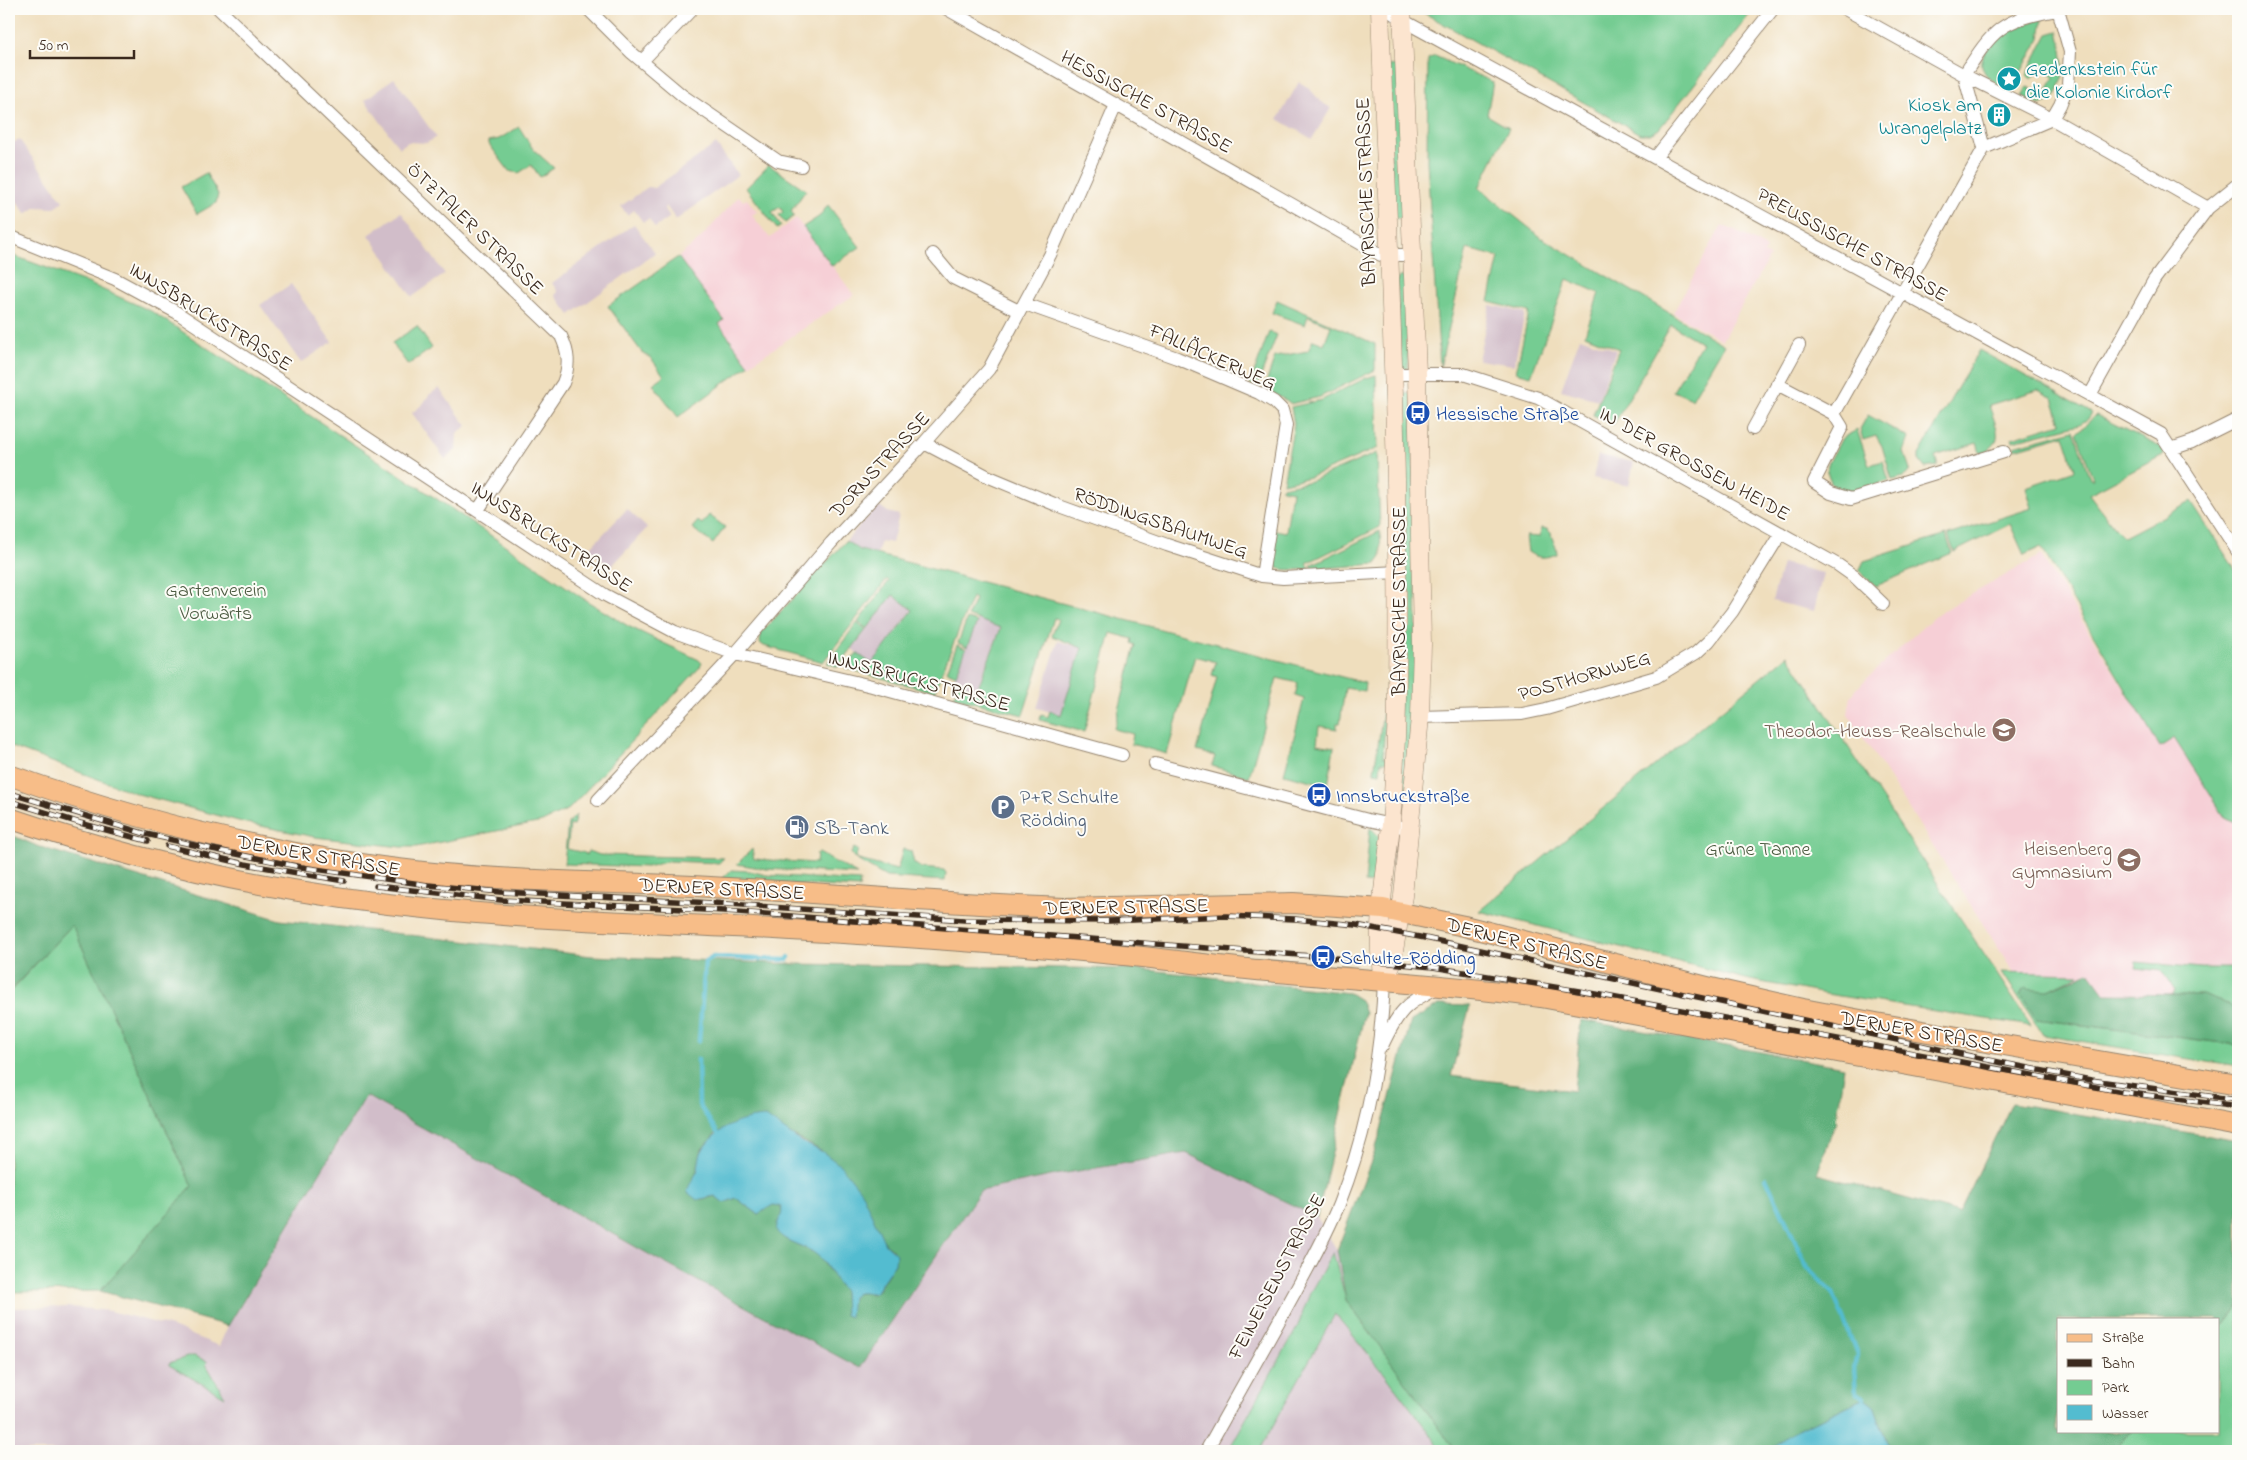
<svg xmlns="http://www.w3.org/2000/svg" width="2247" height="1460" font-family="'Indie Flower',sans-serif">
<rect width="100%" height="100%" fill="#fdfcf7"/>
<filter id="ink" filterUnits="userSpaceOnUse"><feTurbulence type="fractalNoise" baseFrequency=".02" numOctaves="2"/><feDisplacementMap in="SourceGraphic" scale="10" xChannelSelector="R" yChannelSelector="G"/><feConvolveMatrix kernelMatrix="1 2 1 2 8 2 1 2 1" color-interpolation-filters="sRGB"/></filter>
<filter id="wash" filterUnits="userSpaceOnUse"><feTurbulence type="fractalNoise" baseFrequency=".0096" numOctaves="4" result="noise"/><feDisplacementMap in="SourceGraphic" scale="20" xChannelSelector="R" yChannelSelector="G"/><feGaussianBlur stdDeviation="1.12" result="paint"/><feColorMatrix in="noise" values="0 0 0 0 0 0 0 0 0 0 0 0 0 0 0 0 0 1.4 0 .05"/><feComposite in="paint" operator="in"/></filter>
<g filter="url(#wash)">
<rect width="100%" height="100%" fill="#efdebd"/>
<path fill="#f6cfd6" d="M739 196 743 201 747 199 757 212 752 215 770 238 796 218 854 295 749 365 719 324 724 320 678 257 699 240Z
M1722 225 1744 235 1766 248 1764 253 1770 256 1722 340 1673 313Z
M2041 555 2160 746 2174 737 2226 819 2238 824V1028L2024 988 1848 714 1851 696 1862 683 1937 614Z"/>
<path fill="#d1bdc9" d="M394 78 436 137 427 143 408 142 399 148 365 100Z
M1299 82 1309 88 1321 102 1331 108 1312 139 1278 119Z
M19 139 63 201 54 208 36 207 26 214 9 190V146Z
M716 144 738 175 676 220 666 206 664 208 670 217 655 228 649 219 643 222 634 210 627 215 621 206 648 187 654 188Z
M401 212 445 274 412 297 369 235Z
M634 224 655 253 570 315 555 295 558 292 552 283Z
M291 284 332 342 301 363 260 305Z
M1490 305 1525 313 1514 365 1478 360Z
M1580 337 1616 350 1598 400 1561 390Z
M439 388 467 426 457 433 456 450 445 459 412 413 423 404 429 395Z
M1598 455 1634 462 1629 486 1593 478Z
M878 505 888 512 899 515 892 543 881 541 877 554 860 550 846 541Z
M627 509 647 528 610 568 589 549Z
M1782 563 1823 573 1814 611 1772 601Z
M893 595 913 609 872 664 852 649Z
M978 618 1001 627 976 691 953 681Z
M1058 641 1082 648 1061 715 1037 708Z
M366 1096 670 1266 860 1368 980 1191 1060 1174 1186 1153 1317 1217 1337 1250 1346 1300 1456 1451H9V1308L71 1307 110 1311 172 1327 219 1346 228 1326Z"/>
<path fill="#74cc92" stroke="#587b58" d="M1422 9H1754L1659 129 1650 134H1640L1424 13Z
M2043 19 2040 38 2011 90C2003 86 1990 81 1985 73 1968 47 2023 22 2043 19Z
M2058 31C2064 55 2068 78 2053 100L2040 105 2022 96 2027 87 2031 88V92L2044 95 2054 78 2044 67 2032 79 2026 75 2048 34Z
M1435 56 1493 82 1487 115 1509 128 1479 188 1542 238 1724 345 1692 399 1673 391 1702 343 1671 325 1614 424 1593 415 1619 349 1585 335 1599 293 1567 279 1531 376 1516 372 1529 312 1489 302 1499 257 1467 249 1440 367 1427 161 1428 59Z
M1400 65 1405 218H1393L1387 66Z
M519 127 533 149 554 168 540 177 531 165 519 173 509 171 489 144V141L499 139Z
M769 165 806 190 791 211 794 216 785 223 779 215 783 212 780 207 772 212 781 226 777 229 746 188Z
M206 173 218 194 216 203 197 214 181 187Z
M828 205 860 247 832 266 803 227 820 216Z
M9 254 83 281 151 311 449 507 587 601 628 626 699 660 702 663 700 667 569 809 542 822 416 847H401L315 837 246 823 138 794 9 746Z
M678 257 724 320 719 324 749 365 678 417 653 384 664 376 651 358 643 354 608 306Z
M1401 276 1407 279 1408 369 1401 368 1397 279Z
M1277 300 1375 344V370L1320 397 1290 404 1282 398 1264 389 1275 357 1308 351 1313 340 1324 344 1331 326 1308 316 1305 325 1272 313Z
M417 326 432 348 408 365 392 343Z
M1269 332 1277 335 1257 386 1250 384Z
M1979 350 2092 413 2088 419 2080 424 2013 441 2012 438 2061 423 2053 398 2038 390 1989 405C1995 425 2008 444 1980 453L1977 443 1935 456 1938 466 1925 468 1919 460V455Z
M1376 375 1378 448 1310 477 1283 483 1294 424 1291 407 1322 400 1366 378Z
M1412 393 1417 639 1406 800 1399 798 1400 394Z
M1868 415 1909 438 1904 452 1910 469C1908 477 1900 478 1892 480L1882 446 1876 436 1863 440 1860 429Z
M2096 415 2160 447 2165 454 2089 494 2113 526 2124 537 2191 502 2238 574V824L2226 819 2174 738 2160 747 2041 547 2024 555 2010 524 1954 552 1948 535 2032 508 2026 487 2075 470 2064 435 2015 449 2014 446 2074 430 2090 479H2093L2077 433Z
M1857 430 1869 465 1883 461 1889 481 1847 492 1832 484 1827 472 1828 464 1842 438Z
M1377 453 1380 527 1307 563 1310 569C1268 572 1269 569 1275 530L1286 532 1292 491 1282 489V487L1311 481Z
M709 515 725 527 713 544 692 528 698 521 702 524Z
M1541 528 1547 529 1551 533C1552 541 1557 546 1557 554 1546 558 1538 559 1528 552L1526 536 1540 537Z
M1380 531 1381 557 1376 564 1313 569 1311 565Z
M1946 535 1952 553 1876 586 1859 571 1864 561Z
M846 541 860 550 1365 683 1364 691 1345 688 1340 723H1337V729L1319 726 1317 744 1334 747 1328 785 1284 774 1304 699 1295 696 1298 683 1277 678 1249 777 1212 766 1215 756 1197 751 1217 677 1212 675 1216 662 1195 656 1167 754 1131 744 1133 734 1114 729 1136 645 1132 643 1133 639 1111 633 1084 732 1040 720 1041 715 1048 717 1050 711 1061 715 1082 648 1052 636 1058 619 1054 618 1023 715 954 697 959 684 977 690 1001 628 968 616 975 599 972 597 934 692 845 668 857 653 872 664 913 610 893 595 867 629 858 622 889 581 887 579 823 662 764 646 760 643 761 633Z
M967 619 977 622 967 647 958 643Z
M857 623 866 630 838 667 827 663Z
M957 645 966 649 956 675 947 671Z
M1788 655 2031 1026 1820 993 1750 980 1479 911Z
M1389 702 1390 716 1385 717 1383 757 1388 758V762H1381L1380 773 1374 772 1384 705Z
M576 815 573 826 570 825 567 849 585 853 586 855 588 851 600 855 724 858 719 863 669 861 647 867 564 864 568 823Z
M1370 828C1388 838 1379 867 1378 884L1365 883Z
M854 848 858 850 855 859 897 870 903 849 911 851 914 863 921 868 944 870 946 873 945 881 886 877 855 859 851 853Z
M752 849 754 859 816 863 817 854 819 853 857 874 766 869 737 864Z
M731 870 750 871 766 875 860 881 859 888 721 880Z
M72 925 192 1186 100 1291 9 1292V993Z
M2136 962 2202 968H2238L2236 1008 2202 995H2172L2175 991 2162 971 2135 968Z
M2002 972 2080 974 2048 990 2036 1019 2238 1045V1067L2043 1035Z
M1333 1252 1346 1300 1456 1451H1443L1384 1373 1335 1314 1259 1451H1228L1297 1328 1310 1293Z
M2238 1307V1451H2113L2132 1431H2218V1332Z
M190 1356H195L208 1362 206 1364 225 1397 169 1365V1363Z"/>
<path fill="#5fb07c" stroke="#4d6d4d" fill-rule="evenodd" d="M9 834 37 846 280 920 592 956 794 964 1140 969 1349 993 1360 1000 1365 1012 1317 1217 1186 1153 1060 1174 980 1191 860 1368 670 1266 366 1096 228 1326 100 1291 192 1186 72 925 9 992ZM771 1121C787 1135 807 1141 824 1153 857 1176 868 1209 885 1244L892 1249 895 1263 878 1290 873 1294 862 1293 855 1294 845 1315 844 1291 817 1254 785 1239 777 1223 782 1216 781 1206 773 1205 758 1214 736 1198 724 1203 715 1196 702 1200 692 1178 696 1174 702 1149 717 1132Z
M2089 972 2105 994 2202 995 2238 1008V1045L2036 1019 2021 995 2025 988 2048 990Z
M1439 1005 1470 1006 1451 1076 1574 1091 1581 1020 1844 1067 1836 1121 1817 1174 1959 1213 2012 1103 2238 1141V1307L2218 1332V1319H2058V1431H2132L2113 1451H1890L1874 1406 1864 1398 1788 1435 1769 1451H1456L1346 1300 1337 1250 1375 1151 1411 1021Z"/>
<path fill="#53bcd0" stroke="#477377" d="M766 1117 800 1141 823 1152 841 1166 861 1191 885 1244 896 1254 895 1263 875 1293H857L852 1297 850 1317 845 1315 844 1291C833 1280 829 1266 818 1256 806 1245 787 1244 777 1232 774 1222 785 1216 781 1206L773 1205 758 1214 736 1198 724 1203 715 1196 697 1200 687 1192C689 1184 693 1179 697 1172 699 1165 699 1155 703 1149 717 1128 740 1118 766 1117Z
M1864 1398 1874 1406 1890 1451H1769L1788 1435Z"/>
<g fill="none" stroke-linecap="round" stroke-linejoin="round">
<path stroke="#53bcd0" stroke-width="4.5" d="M699 1041 705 961 713 957 787 960 789 957
M698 1059 699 1105 717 1132
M1766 1178 1807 1267 1833 1293 1857 1354 1854 1369 1856 1394 1864 1398"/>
</g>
</g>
<g filter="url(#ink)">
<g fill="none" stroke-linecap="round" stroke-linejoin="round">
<defs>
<path id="street" d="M219 9 561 336C569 353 570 365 563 383L478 510
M588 9 632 53 683 96 778 161 801 166
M947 9 1381 255H1412
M1387 9 1402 20 2161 434 2238 552
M1845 9 1964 75 2052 119 2208 208
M642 61 692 9
M1984 148 1964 75C1994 28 2001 20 2057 10
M1655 158 1773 9
M9 236 115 279 176 312 605 595 675 632 735 654 872 686 1122 755
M933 254 953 278 1019 311
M1025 304 1177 358 1259 393 1274 402 1282 410 1286 425 1262 576
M1394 374H1463L1538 398 1838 565 1855 577 1883 604
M1777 384 1834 414
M2090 395 2154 280 2208 208 2238 184
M1753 429 1799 345
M924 443 987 476 1059 506 1167 545 1262 576 1283 578 1398 572
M2171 449 2192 442 2238 419
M2004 452 1851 499 1831 493 1814 482 1842 427 1834 414 1984 148 2052 119 2060 105 2068 85 2070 52 2058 9
M1420 717 1522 714 1546 709 1656 677 1696 653 1709 641 1732 612 1781 533
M1155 764 1368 820 1411 829
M598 800 735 654 831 543 924 443 989 369 1050 255 1116 105
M1382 1046C1398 1012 1405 1003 1439 987
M1206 1451C1232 1405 1258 1358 1284 1312 1303 1277 1324 1241 1339 1204 1367 1133 1381 1056 1384 981"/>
<path id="secondary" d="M1380 9C1388 237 1400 465 1397 693 1397 736 1394 781 1391 825 1386 876 1374 929 1383 980
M1384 981 1392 963 1403 896 1420 717 1422 644 1417 373 1402 9"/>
<path id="primary" d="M9 775C143 823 281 856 423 872 519 882 615 882 710 887 813 892 915 901 1018 906L1064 908 1293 903 1383 909 1464 926 1711 988 1803 1009 1876 1023 2238 1085
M9 818C145 864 290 895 434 909 552 921 671 923 791 930 902 936 1013 944 1124 955 1165 959 1206 965 1247 969 1345 979 1444 984 1541 997L2238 1126"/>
</defs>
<use href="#street" stroke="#95846e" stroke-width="14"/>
<use href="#secondary" stroke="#95846e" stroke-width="19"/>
<use href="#primary" stroke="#95846e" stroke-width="22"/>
<use href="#street" stroke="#fff" stroke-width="12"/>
<use href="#secondary" stroke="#fce5cf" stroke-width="18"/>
<use href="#primary" stroke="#f7bd88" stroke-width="20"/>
<defs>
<path id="rail" d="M9 793 146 834 212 849 301 867 428 885 500 892 713 903 964 920 1110 921 1226 916 1295 919 1356 925 1425 938 2003 1063 2091 1080 2238 1100
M9 801 80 823 148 841
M167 846 245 864 344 881
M376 886 501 900 725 911 1325 957 1433 967 1579 991 2123 1092 2238 1107"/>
</defs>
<use href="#rail" stroke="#3b2a1e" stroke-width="5.5"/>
<use href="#rail" stroke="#fdfcf7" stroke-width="4" stroke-dasharray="11" stroke-linecap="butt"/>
</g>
</g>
<defs>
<symbol id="sight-disc" viewBox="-11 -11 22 22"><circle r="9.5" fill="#0f9aa8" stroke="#fdfcf7"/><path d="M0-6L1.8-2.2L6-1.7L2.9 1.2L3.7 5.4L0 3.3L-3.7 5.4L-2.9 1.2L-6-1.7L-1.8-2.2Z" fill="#fff"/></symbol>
<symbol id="building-disc" viewBox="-11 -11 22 22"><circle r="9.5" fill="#0f9aa8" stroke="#fdfcf7"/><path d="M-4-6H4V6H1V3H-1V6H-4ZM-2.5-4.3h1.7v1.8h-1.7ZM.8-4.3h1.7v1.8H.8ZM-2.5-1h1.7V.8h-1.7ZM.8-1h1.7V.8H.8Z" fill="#fff"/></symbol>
<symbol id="bus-disc" viewBox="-11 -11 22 22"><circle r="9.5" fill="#1a4fb4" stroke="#fdfcf7"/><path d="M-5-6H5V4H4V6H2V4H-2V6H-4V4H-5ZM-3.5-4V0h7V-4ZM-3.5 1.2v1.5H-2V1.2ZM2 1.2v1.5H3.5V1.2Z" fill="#fff"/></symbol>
<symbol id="school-disc" viewBox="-11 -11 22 22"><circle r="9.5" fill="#8d6e63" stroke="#fdfcf7"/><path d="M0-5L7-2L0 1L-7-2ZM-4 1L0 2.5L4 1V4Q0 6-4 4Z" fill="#fff"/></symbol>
<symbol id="parking-disc" viewBox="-11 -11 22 22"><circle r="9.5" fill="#5c6f8a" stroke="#fdfcf7"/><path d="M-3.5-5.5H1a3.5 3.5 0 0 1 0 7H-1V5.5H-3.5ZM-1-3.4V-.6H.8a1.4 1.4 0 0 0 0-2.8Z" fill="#fff"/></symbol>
<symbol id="fuel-disc" viewBox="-11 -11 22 22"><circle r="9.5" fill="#5c6f8a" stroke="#fdfcf7"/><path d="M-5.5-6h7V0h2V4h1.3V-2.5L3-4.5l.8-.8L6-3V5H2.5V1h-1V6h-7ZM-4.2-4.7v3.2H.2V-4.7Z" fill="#fff"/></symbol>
</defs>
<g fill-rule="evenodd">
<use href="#sight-disc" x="1995" y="65" width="28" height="28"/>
<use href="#building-disc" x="1985" y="101" width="28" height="28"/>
<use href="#bus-disc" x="1404" y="399" width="28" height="28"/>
<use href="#school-disc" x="1990" y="716" width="28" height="28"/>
<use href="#bus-disc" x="1305" y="781" width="28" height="28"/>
<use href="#parking-disc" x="989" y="793" width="28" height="28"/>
<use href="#fuel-disc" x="783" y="813" width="28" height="28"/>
<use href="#school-disc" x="2115" y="846" width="28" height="28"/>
<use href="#bus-disc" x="1309" y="943" width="28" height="28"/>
</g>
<g text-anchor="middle" stroke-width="4" stroke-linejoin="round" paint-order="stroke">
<g font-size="20" fill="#0d838f" stroke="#fdfcf7" text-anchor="start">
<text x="2026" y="75">Gedenkstein für<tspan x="2026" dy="23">die Kolonie Kirdorf</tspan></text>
<text x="1982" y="111" text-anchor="end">Kiosk am<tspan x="1982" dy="23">Wrangelplatz</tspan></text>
</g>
<g font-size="20" fill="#3b2a1e" stroke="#fdfcf7">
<text transform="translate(1147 101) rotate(29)" y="7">HESSISCHE STRASSE</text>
<text transform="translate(1365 192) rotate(-92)" y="7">BAYRISCHE STRASSE</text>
<text transform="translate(476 228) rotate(44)" y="7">ÖTZTALER STRASSE</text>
<text transform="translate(1853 244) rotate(29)" y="7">PREUSSISCHE STRASSE</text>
<text transform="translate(211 316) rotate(32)" y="7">INNSBRUCKSTRASSE</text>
<text transform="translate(1213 356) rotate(24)" y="7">FALLÄCKERWEG</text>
<text transform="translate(1695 463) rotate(29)" y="7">IN DER GROSSEN HEIDE</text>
<text transform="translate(879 464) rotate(-47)" y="7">DORNSTRASSE</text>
<text transform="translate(1161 522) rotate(19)" y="7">RÖDDINGSBAUMWEG</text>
<text transform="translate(552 536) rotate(33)" y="7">INNSBRUCKSTRASSE</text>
<text transform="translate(1398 601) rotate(-90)" y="7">BAYRISCHE STRASSE</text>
<text transform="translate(1584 675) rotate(-16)" y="7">POSTHORNWEG</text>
<text transform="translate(919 680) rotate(15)" y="7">INNSBRUCKSTRASSE</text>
<text transform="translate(319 855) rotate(10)" y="7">DERNER STRASSE</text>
<text transform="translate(722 888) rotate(3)" y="7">DERNER STRASSE</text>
<text transform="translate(1126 906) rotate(-1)" y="7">DERNER STRASSE</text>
<text transform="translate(1527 943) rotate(14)" y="7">DERNER STRASSE</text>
<text transform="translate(1922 1031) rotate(10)" y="7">DERNER STRASSE</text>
<text transform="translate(1276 1276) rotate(-62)" y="7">FEINEISENSTRASSE</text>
</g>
<g font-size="20" fill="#164399" stroke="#fdfcf7" text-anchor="start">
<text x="1436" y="420">Hessische Straße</text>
<text x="1336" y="802">Innsbruckstraße</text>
<text x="1340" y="964">Schulte-Rödding</text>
</g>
<g font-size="20" fill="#4c5b41" stroke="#fdfcf7">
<text x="216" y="596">Gartenverein<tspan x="216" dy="23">Vorwärts</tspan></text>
<text x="1758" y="855">Grüne Tanne</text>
</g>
<g font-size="20" fill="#785e54" stroke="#fdfcf7" text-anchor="end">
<text x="1986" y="737">Theodor-Heuss-Realschule</text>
<text x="2112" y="855">Heisenberg<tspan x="2112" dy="23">Gymnasium</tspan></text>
</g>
<g font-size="20" fill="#4e5e75" stroke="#fdfcf7" text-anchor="start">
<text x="1020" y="803">P+R Schulte<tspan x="1020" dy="23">Rödding</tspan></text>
<text x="814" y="834">SB-Tank</text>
</g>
</g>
<rect width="2247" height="1460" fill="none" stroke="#fdfcf7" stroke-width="30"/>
<rect x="2057" y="1318" width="162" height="115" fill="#fdfcf7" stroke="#afa8a0"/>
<rect x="2067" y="1334" width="25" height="8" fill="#f7bd88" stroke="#afa8a0"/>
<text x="2102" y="1342" font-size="15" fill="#3b2a1e">Straße</text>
<rect x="2067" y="1359" width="25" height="8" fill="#3b2a1e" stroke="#afa8a0"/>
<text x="2102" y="1368" font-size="15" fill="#3b2a1e">Bahn</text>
<rect x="2067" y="1380" width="25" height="15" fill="#74cc92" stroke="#afa8a0"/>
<text x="2102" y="1392" font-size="15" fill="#3b2a1e">Park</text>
<rect x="2067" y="1405" width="25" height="15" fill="#53bcd0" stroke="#afa8a0"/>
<text x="2102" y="1418" font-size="15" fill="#3b2a1e">Wasser</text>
<path d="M30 50v8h104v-8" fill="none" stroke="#3b2a1e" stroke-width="2.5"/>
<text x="38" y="50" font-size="15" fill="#3b2a1e" stroke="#fdfcf7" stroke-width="4" paint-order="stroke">50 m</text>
</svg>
